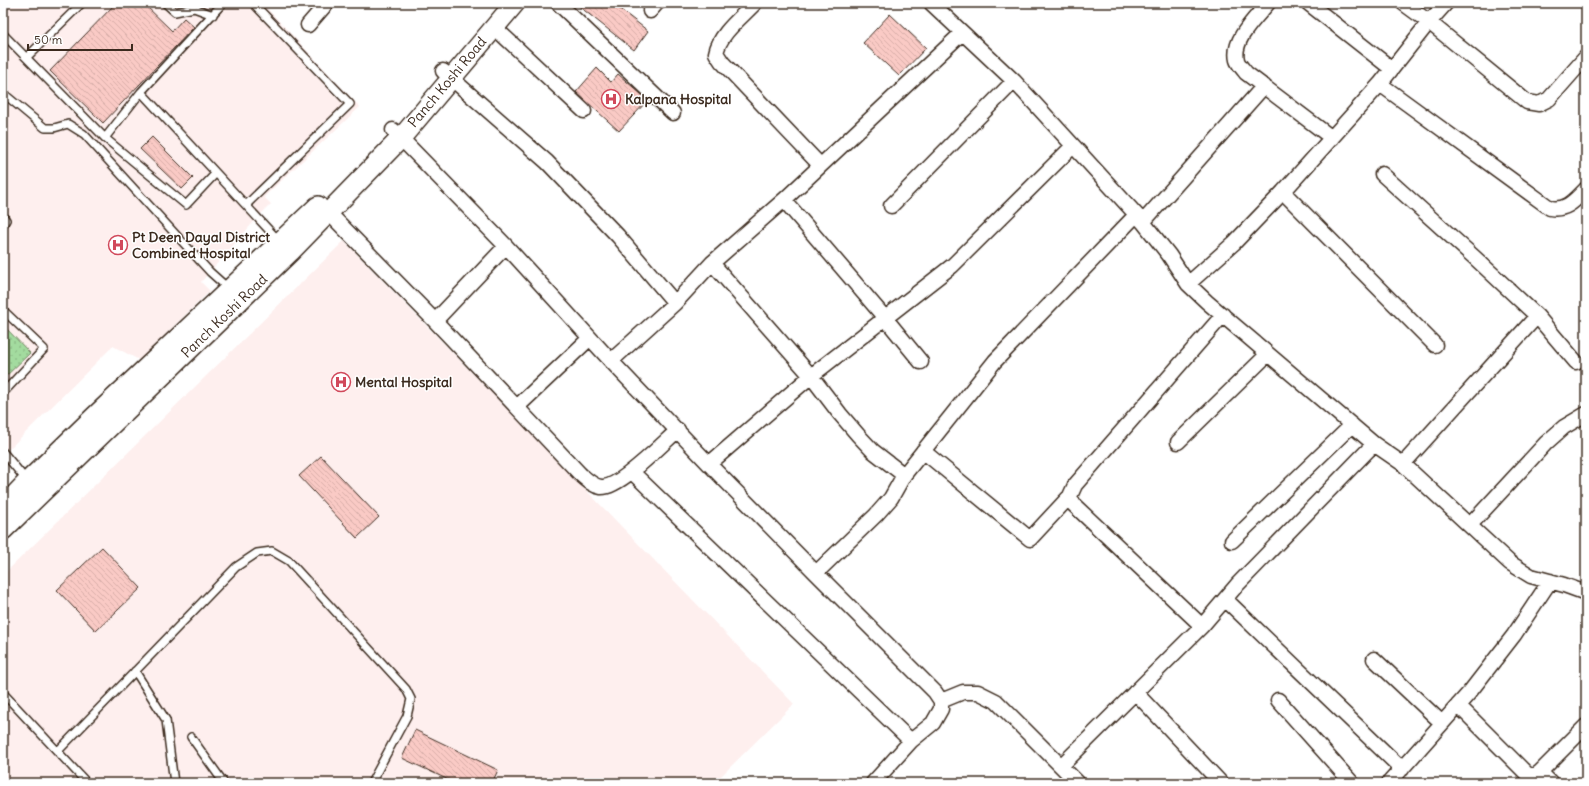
<svg xmlns="http://www.w3.org/2000/svg" width="1589" height="786" font-family="Delius,sans-serif">
<defs>
<pattern id="green-dots" width="8" height="8" patternUnits="userSpaceOnUse"><rect width="8" height="8" fill="#a3db9f"/><path d="M2 2h.1M6 6h.1" fill="none" stroke="#8dbc88" stroke-width="1.8" stroke-linecap="round"/></pattern>
<pattern id="building-back-hatch" width="6" height="6" patternUnits="userSpaceOnUse"><rect width="6" height="6" fill="#facac5"/><path d="M-1 5l2 2M0 0l6 6M5-1l2 2" fill="none" stroke="#d7aea9"/></pattern>
</defs>
<rect width="100%" height="100%" fill="#fff"/>
<filter id="ink" filterUnits="userSpaceOnUse"><feTurbulence type="fractalNoise" baseFrequency=".025" numOctaves="2"/><feDisplacementMap in="SourceGraphic" scale="8" xChannelSelector="R" yChannelSelector="G"/><feConvolveMatrix kernelMatrix="1 2 1 2 8 2 1 2 1" color-interpolation-filters="sRGB"/></filter>
<g filter="url(#ink)">
<path fill="#feefee" d="M3 3H262L360 107 264 197 271 204 258 217 201 282 210 291 139 360 113 346 3 455Z
M344 241 794 704 714 783H3V575Z"/>
<path fill="url(#green-dots)" stroke="#6f825e" d="M4 326 30 353 3 379V327Z"/>
<path fill="url(#building-back-hatch)" stroke="#3b2a1e" d="M116 3H143L172 31 184 18 194 27 103 123 50 71Z
M575 3H612L648 31 634 50Z
M890 14 926 48 899 76 863 43Z
M597 68 611 82 618 74 648 100 619 131 576 92Z
M152 137 193 178 182 189 140 149Z
M321 456 379 517 357 538 299 476Z
M102 547 141 588 96 631 57 590Z
M415 730 498 770 492 783H455L402 758Z"/>
<g fill="none" stroke-linecap="round" stroke-linejoin="round">
<defs>
<path id="lane" d="M165 3 175 12 194 8 213 15
M223 3 141 92 280 242
M3 34 105 138 186 205 216 173
M27 57 82 3
M3 93 45 128H54L68 124 84 134 210 272 229 289
M105 138 141 92
M246 205 350 104 253 3
M3 216 6 220 3 225
M3 310 44 349 3 393
M3 452 27 481
M135 671 166 720 174 783
M3 693 87 783
M191 737 224 783
M58 751 236 567 257 553 272 551 289 561 406 689 411 699 407 716 371 783"/>
<path id="street" d="M558 3 673 113
M755 3C741 18 720 33 716 53L722 62 820 165
M931 3 1014 81 1143 222 1169 255 1188 284 1207 302 1374 444 1403 464 1510 563 1531 576 1564 585 1586 593
M1268 3C1256 18 1232 39 1237 60 1238 64 1243 69 1246 73L1332 138
M1308 3 1392 69
M1403 3 1429 22 1527 102 1539 104 1549 99 1586 57
M650 11 657 3
M308 25 327 3
M494 27 584 111
M443 71 547 162 618 236 675 303
M1380 84 1550 208C1567 211 1575 200 1586 189
M393 130 506 246 611 361 709 464 816 573 935 692 941 701V709L933 723 911 741 873 783
M1382 174 1474 257 1537 316 1576 362
M1283 192 1435 345
M784 200 885 318 921 362
M891 206 1014 81
M328 212 435 321 580 474C587 480 593 486 601 487 619 489 664 442 678 430
M1143 222 1264 86
M712 263 811 376 840 414 858 435 873 451 904 475
M1188 284 1234 243 1283 192 1380 84 1429 22 1446 3
M435 321 506 246
M611 361 675 303 712 263 784 200 962 33
M517 407 590 338
M1178 442 1268 354
M923 451 1030 539 1070 496
M709 464 811 376 952 266 1073 146
M1403 464 1537 316
M632 472 911 741
M1470 525 1546 443 1564 427 1586 414
M1232 541 1352 425
M816 573 876 515 891 498 904 475 995 361 1136 215
M1225 599 1402 769
M1202 626 1074 505 1070 496 1075 485 1223 315
M1374 659 1442 723
M1135 692 1221 783
M1278 700 1352 783
M941 701 963 692H978L996 701 1078 783
M1458 705 1527 774 1534 776 1540 772 1586 726
M1062 765 1202 626 1237 585 1374 444
M1540 772 1551 783
M1389 783 1469 693 1514 635 1550 581"/>
<path id="secondary" d="M3 507 27 482 94 417 318 206
M3 530 290 252 401 138 515 3"/>
</defs>
<use href="#lane" stroke="#3b2a1e" stroke-width="10"/>
<use href="#street" stroke="#3b2a1e" stroke-width="17"/>
<use href="#secondary" stroke="#3b2a1e" stroke-width="22"/>
<use href="#lane" stroke="#fff" stroke-width="7"/>
<use href="#street" stroke="#fff" stroke-width="14"/>
<use href="#secondary" stroke="#fff" stroke-width="19"/>
</g>
</g>
<defs>
<symbol id="hospital-ring" viewBox="-11 -11 22 22"><circle r="9.5" fill="#fff" stroke="#d1495b" stroke-width="1.5"/><path d="M-5-5h3v3.5h4V-5h3V5h-3V1.5h-4V5h-3Z" fill="#d1495b"/></symbol>
</defs>
<g fill-rule="evenodd">
<use href="#hospital-ring" x="600" y="88" width="22" height="22"/>
<use href="#hospital-ring" x="107" y="234" width="22" height="22"/>
<use href="#hospital-ring" x="330" y="371" width="22" height="22"/>
</g>
<g text-anchor="middle" stroke-width="3" stroke-linejoin="round" paint-order="stroke">
<g font-size="14" fill="#3b2a1e" stroke="#fff">
<text transform="translate(447 82) rotate(-50)" y="5">Panch Koshi Road</text>
<text transform="translate(224 316) rotate(-44)" y="5">Panch Koshi Road</text>
</g>
<g font-size="14" font-weight="bold" fill="#3b2a1e" stroke="#fff" text-anchor="start">
<text x="625" y="104">Kalpana Hospital</text>
<text x="132" y="242">Pt Deen Dayal District<tspan x="132" dy="16">Combined Hospital</tspan></text>
<text x="355" y="387">Mental Hospital</text>
</g>
</g>
<rect width="1589" height="786" fill="none" stroke="#fff" stroke-width="16"/>
<rect x="8" y="8" width="1573" height="770" fill="none" stroke="#3b2a1e" stroke-width="1.5" filter="url(#ink)"/>
<path d="M28 44v6h104v-6" fill="none" stroke="#3b2a1e" stroke-width="2"/>
<text x="34" y="44" font-size="12" fill="#3b2a1e" stroke="#ffffff" stroke-width="3" paint-order="stroke">50 m</text>
</svg>
